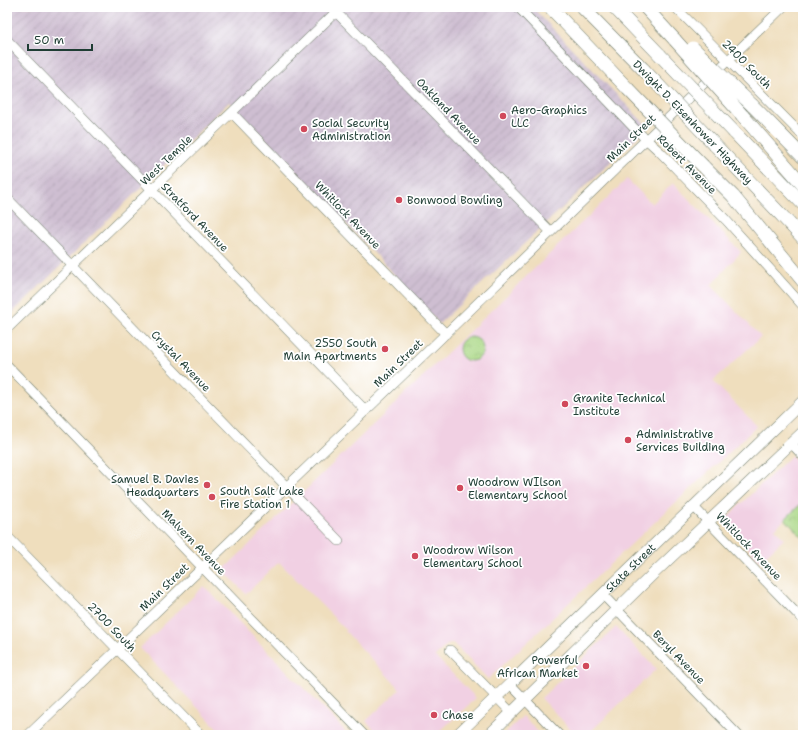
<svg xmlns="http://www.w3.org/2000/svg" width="810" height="742" font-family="'Shantell Sans',sans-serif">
<defs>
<pattern id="industrial-furrows" width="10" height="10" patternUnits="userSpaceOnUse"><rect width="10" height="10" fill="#cebed1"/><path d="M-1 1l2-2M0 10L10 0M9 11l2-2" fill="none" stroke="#b0a4b4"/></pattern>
<pattern id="park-crowns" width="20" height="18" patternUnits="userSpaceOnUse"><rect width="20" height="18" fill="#a9d784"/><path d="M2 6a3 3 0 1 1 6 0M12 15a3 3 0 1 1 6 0" fill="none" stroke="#91b973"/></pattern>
</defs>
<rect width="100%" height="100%" fill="#fff"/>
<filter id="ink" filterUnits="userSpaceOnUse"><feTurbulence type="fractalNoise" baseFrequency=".025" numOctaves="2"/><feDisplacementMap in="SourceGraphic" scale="8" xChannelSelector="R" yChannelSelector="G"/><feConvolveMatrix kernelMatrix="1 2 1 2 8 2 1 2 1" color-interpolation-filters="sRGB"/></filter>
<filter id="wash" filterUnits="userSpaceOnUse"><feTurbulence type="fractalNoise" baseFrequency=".012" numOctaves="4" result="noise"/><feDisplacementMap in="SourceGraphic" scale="16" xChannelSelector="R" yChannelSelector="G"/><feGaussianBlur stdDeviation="0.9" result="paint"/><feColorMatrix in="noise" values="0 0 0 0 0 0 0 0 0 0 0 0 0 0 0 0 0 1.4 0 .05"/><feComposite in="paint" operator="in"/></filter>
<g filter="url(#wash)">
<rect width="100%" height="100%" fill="#efdebd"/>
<path fill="#f1d0e3" d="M627 179 652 204 673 183 741 252 711 285 761 337 713 381 757 426 488 679 453 643H449L435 656 476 698 436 735H380L366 721 400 689 345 631 346 630 279 562 246 594 223 570Z
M791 456 803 469V502L775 529 784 539 760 561 723 521Z
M204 586 349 735H224L140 648Z
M616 627 656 669 587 735H576L541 698Z
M523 716 541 735H503Z"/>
<path fill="url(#industrial-furrows)" d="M7 7H532L648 127 439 324 379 258 229 102 7 318Z"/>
<path fill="url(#park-crowns)" stroke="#648a5c" d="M459 349a12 12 0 1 1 24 0a12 12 0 1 1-24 0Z
M803 502V538L785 519Z"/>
</g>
<g filter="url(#ink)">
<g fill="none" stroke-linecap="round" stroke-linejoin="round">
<defs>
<path id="minor" d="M331 7 551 232
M518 7 634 128 660 152 726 220 803 306
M675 7 803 136
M7 40 366 411
M232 113 446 334
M7 198 339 541
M7 329 341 7
M7 365 364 735
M791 443 803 456
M694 507 803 620
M7 536 201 735
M603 595 738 735
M450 650 512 713
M510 684 559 735
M28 735 430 349 783 7"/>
<g id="major">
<path id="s1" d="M457 735 803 401"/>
<path d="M489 735 651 576 803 432"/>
</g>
<path id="highway" d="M550 7 628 89
M582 7 644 70
M614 7 660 55
M645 7 675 40
M752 105 803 157
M742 115 803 185
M734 132 803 204
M715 145 803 238
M703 166 733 196 803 281"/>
</defs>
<use href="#minor" stroke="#687564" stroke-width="10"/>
<use href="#major" stroke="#687564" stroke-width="12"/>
<use href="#highway" stroke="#687564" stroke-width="14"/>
<use href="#minor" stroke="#fff" stroke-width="9"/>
<use href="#major" stroke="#fff" stroke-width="11"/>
<use href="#highway" stroke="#fff" stroke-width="13"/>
<defs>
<path id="highway-bridge" d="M675 40 742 115
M693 48 752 105
M660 55 734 132
M644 70 715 145
M628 89 703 166"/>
</defs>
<use href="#highway-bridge" stroke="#687564" stroke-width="14" stroke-linecap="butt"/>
<use href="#highway-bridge" stroke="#fff" stroke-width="13"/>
</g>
</g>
<g fill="#d1495b" stroke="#fff" stroke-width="1.5">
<circle cx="503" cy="116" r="4"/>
<circle cx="304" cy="129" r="4"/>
<circle cx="399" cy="200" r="4"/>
<circle cx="385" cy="349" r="4"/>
<circle cx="565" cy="404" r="4"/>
<circle cx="628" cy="440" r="4"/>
<circle cx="207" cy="485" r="4"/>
<circle cx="460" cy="488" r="4"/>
<circle cx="212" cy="497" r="4"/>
<circle cx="415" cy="556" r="4"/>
<circle cx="586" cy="666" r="4"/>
<circle cx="434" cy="715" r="4"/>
</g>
<g text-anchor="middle" stroke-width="3.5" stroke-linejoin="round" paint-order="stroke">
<g font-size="11" fill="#1f3d34" stroke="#fff">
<text transform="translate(747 64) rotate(45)" y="4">2400 South</text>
<text transform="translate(449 111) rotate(46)" y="4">Oakland Avenue</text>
<text transform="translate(693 122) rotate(46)" y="4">Dwight D. Eisenhower Highway</text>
<text transform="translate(631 138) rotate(-44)" y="4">Main Street</text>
<text transform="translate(166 160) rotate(-44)" y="4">West Temple</text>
<text transform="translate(687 164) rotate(45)" y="4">Robert Avenue</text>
<text transform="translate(348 215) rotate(46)" y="4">Whitlock Avenue</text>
<text transform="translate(195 217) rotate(46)" y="4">Stratford Avenue</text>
<text transform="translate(181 361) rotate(46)" y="4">Crystal Avenue</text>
<text transform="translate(398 363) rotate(-44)" y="4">Main Street</text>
<text transform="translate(194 542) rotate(46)" y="4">Malvern Avenue</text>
<text transform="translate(749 546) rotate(46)" y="4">Whitlock Avenue</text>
<text dy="4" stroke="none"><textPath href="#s1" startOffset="241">State Street</textPath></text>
<text transform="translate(164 587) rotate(-44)" y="4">Main Street</text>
<text transform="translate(112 627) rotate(46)" y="4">2700 South</text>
<text transform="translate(679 657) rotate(46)" y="4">Beryl Avenue</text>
</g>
<g font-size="11" fill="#1f3d34" stroke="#fff" text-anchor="start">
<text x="511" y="114">Aero-Graphics<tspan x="511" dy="13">LLC</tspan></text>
<text x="312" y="127">Social Security<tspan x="312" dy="13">Administration</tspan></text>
<text x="407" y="204">Bonwood Bowling</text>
<text x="377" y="347" text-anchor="end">2550 South<tspan x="377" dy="13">Main Apartments</tspan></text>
<text x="573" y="402">Granite Technical<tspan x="573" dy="13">Institute</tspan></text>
<text x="636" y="438">Administrative<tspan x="636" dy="13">Services Building</tspan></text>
<text x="199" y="483" text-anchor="end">Samuel B. Davies<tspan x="199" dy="13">Headquarters</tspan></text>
<text x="468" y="486">Woodrow WIlson<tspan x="468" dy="13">Elementary School</tspan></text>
<text x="220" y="495">South Salt Lake<tspan x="220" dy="13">Fire Station 1</tspan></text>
<text x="423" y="554">Woodrow Wilson<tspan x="423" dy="13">Elementary School</tspan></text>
<text x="578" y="664" text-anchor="end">Powerful<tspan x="578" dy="13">African Market</tspan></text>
<text x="442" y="719">Chase</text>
</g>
</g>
<rect width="810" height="742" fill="none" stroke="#fff" stroke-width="24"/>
<path d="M28 44v6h64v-6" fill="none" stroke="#1f3d34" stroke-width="2"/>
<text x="34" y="44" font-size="12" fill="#1f3d34" stroke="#ffffff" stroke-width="3" paint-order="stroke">50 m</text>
</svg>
